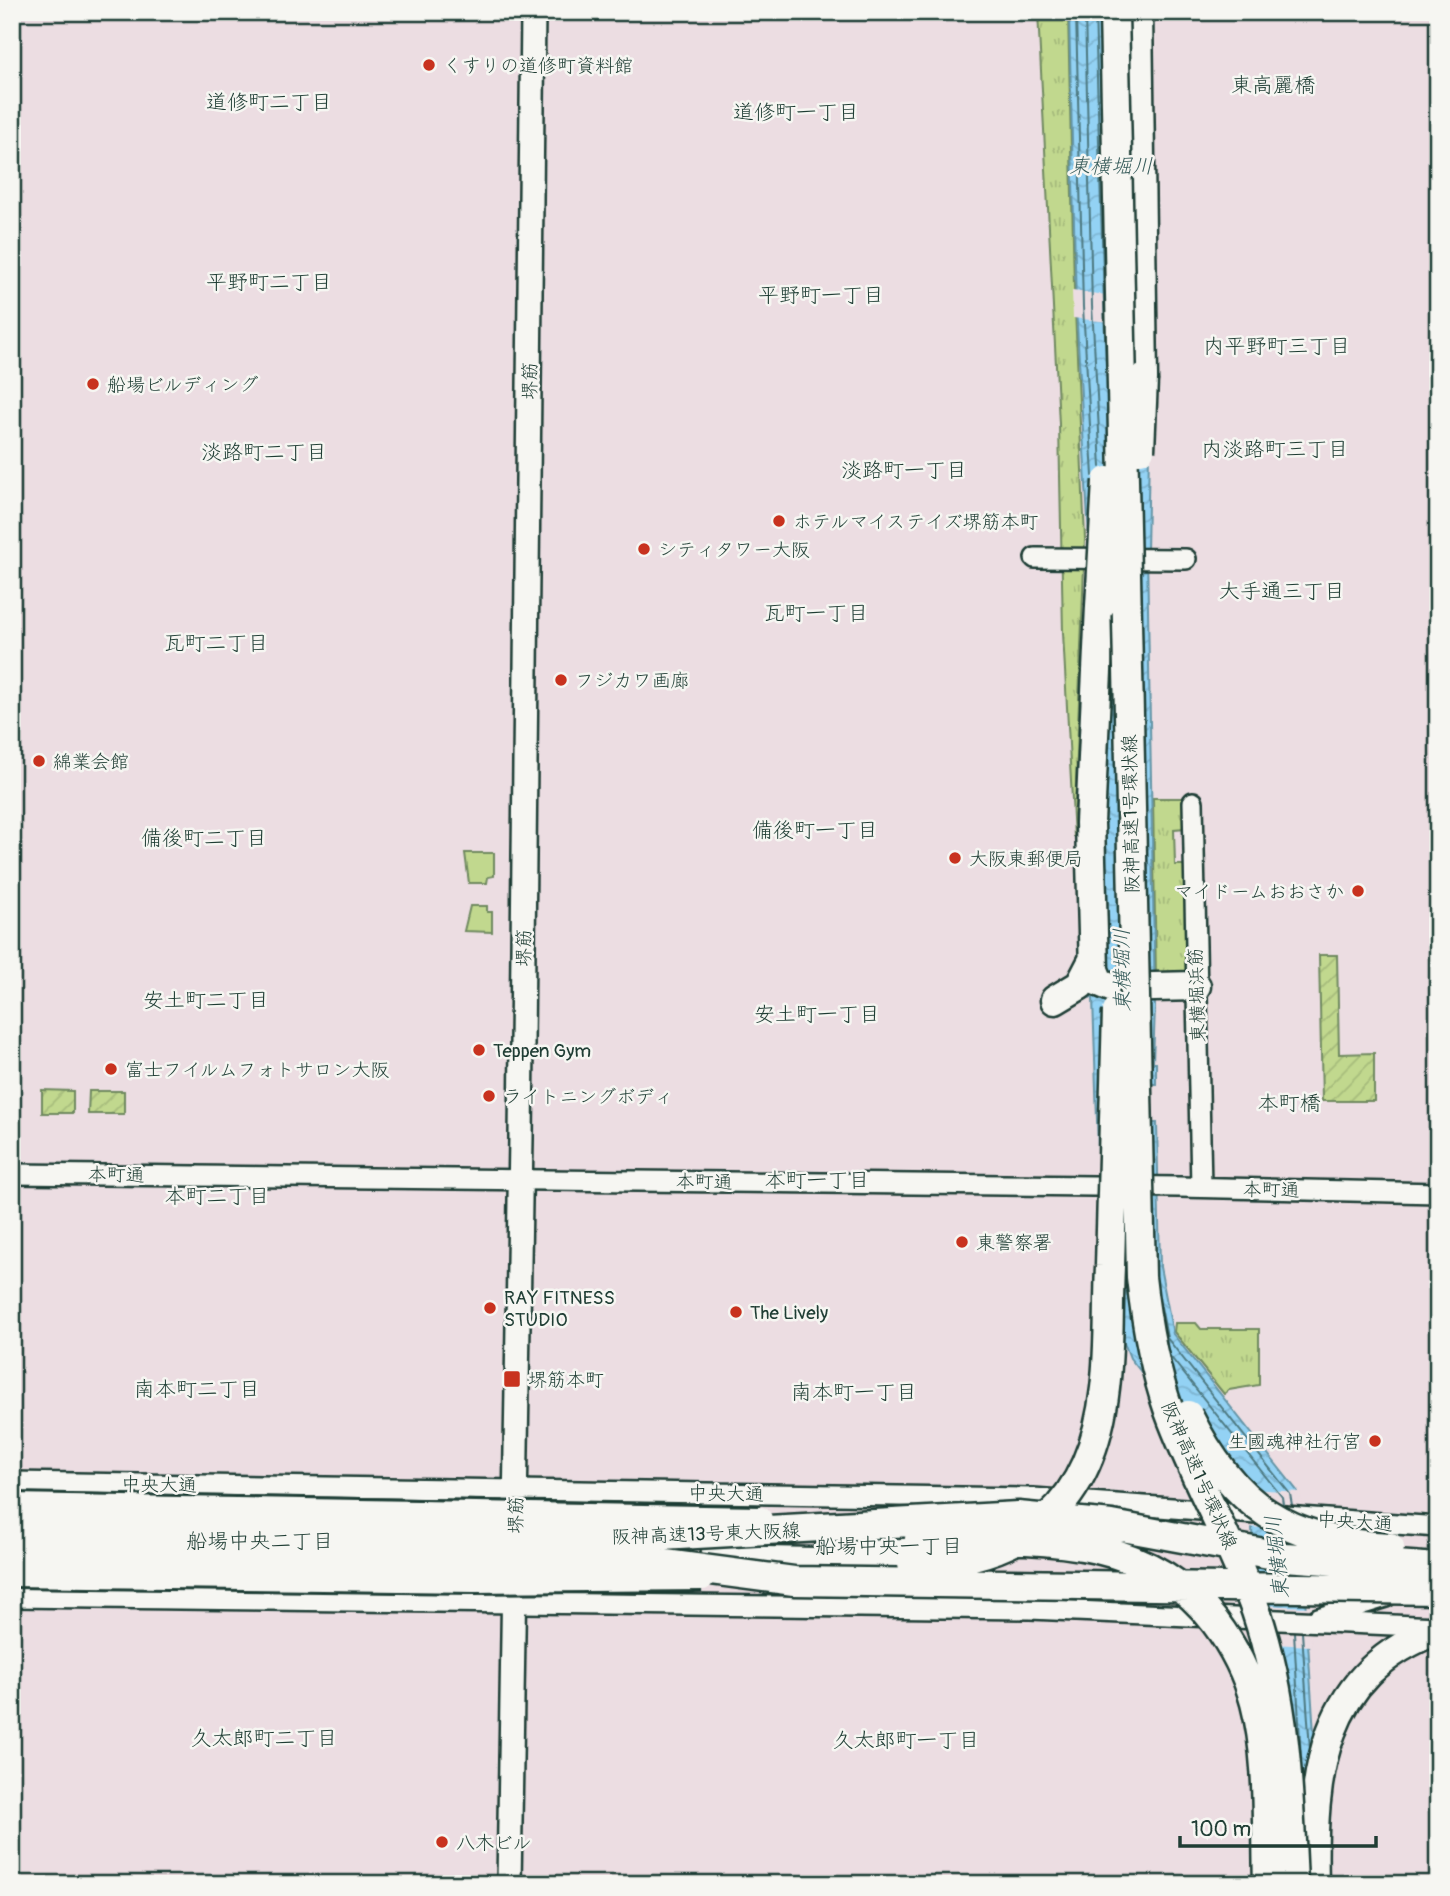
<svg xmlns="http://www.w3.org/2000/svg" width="1450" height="1896" font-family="Pangolin,'Klee One',sans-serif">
<defs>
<pattern id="park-tufts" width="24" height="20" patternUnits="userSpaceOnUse" patternTransform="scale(1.75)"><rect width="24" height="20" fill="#c1d88e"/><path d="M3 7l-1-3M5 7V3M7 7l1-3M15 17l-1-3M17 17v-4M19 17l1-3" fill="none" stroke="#a5ba7b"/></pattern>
<pattern id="garden-furrows" width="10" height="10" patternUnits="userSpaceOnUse" patternTransform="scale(1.75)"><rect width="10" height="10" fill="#c1d88e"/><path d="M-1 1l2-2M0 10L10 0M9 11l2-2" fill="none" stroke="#a5ba7b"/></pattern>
<pattern id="water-waves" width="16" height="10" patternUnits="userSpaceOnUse" patternTransform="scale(1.75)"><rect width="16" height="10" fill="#93d2f4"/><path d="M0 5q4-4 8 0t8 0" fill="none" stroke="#7eb5d2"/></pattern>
</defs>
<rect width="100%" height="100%" fill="#ecdde2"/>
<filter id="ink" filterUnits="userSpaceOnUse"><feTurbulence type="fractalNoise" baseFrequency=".0143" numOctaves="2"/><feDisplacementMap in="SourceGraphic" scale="14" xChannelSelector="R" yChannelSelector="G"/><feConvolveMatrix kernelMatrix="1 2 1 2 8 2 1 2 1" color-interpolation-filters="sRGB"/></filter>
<g filter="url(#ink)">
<path fill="#c1d88e" stroke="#708a61" stroke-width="2" d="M465 853H494V876L488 877 487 883H469Z
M470 906H487V912H492V932L464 931Z"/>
<path fill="url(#park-tufts)" stroke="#708a61" stroke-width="2" d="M1038 12H1068L1074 287 1085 539 1074 837 1063 633 1059 424Z
M1153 798H1185V828L1174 829 1175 865H1186L1187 968 1183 973 1156 980Z
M1175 1323H1196L1201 1329H1259V1385L1229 1390 1224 1394 1174 1332Z"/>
<path fill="url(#garden-furrows)" stroke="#708a61" stroke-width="2" d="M1319 955H1337L1339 1054 1374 1053V1101H1322Z
M42 1090 73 1091V1113H42Z
M89 1091H124V1114H88Z"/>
<path fill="url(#water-waves)" stroke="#6596a7" stroke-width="2" d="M1069 12H1146L1150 402 1147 552 1155 1006 1153 1063H1156V1084H1149V1123H1157L1160 1267 1173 1334 1298 1492 1324 1884H1262L1252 1526 1237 1493 1130 1358 1115 1319 1099 1181 1093 998 1083 997 1090 556 1076 307Z"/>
<path fill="#ecdde2" d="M1072 291 1153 300V327L1073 318Z
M1233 1488 1300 1492 1305 1531 1248 1527Z
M1253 1605 1310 1607 1311 1646 1254 1643Z"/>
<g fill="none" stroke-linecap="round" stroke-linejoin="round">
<path stroke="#4d7981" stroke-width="2" d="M1076 12 1083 307 1093 476
M1085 12 1092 306 1101 467
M1095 12 1106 368
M1161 1307 1167 1338 1290 1494 1292 1505
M1169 1355 1282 1497 1283 1504
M1294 1632 1301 1759
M1302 1632 1310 1750"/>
<defs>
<path id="tertiary" d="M1035 558 1186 559
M1193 802 1201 1187
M12 1174 1179 1187 1438 1193
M12 1482 1033 1498 1438 1527
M12 1597 1030 1609 1438 1627
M1318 1618 1386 1597"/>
<path id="secondary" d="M509 1884 521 1138 533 12"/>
<path id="motorway" d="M1138 12 1143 379
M1100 606 1090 823 1094 970 1099 982 1113 988 1196 986
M1055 1000 1080 985 1092 962
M828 1538 919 1539
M712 1560 912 1564
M1314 1884C1311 1776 1321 1672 1438 1630"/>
</defs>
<use href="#tertiary" stroke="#1f3d34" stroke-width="24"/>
<use href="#secondary" stroke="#1f3d34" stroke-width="28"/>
<use href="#motorway" stroke="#1f3d34" stroke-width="33"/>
<use href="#tertiary" stroke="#f6f6f2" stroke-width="19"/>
<use href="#secondary" stroke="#f6f6f2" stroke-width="23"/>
<use href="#motorway" stroke="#f6f6f2" stroke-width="28"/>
<defs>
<path id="primary-bridge" d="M12 1506 760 1519
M12 1574 475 1580 702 1578"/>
<path id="motorway-bridge" d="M1114 12 1141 1277C1146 1323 1154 1368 1169 1411 1194 1480 1232 1542 1256 1611 1286 1700 1289 1791 1293 1884
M1140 450 1143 379
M1100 606 1107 481
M1188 1415C1234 1508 1287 1541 1390 1547
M12 1528 644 1537 1018 1516 1112 1525 1285 1557 1438 1568
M919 1539C1024 1540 1144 1528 1215 1622 1233 1646 1247 1673 1255 1703 1270 1760 1266 1825 1268 1884
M12 1552 635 1560 794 1581 1438 1590
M912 1564C1028 1560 1092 1505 1105 1388 1110 1348 1108 1306 1110 1266 1113 1181 1114 1096 1117 1011"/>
</defs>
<use href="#primary-bridge" stroke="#1f3d34" stroke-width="30" stroke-linecap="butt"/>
<use href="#motorway-bridge" stroke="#1f3d34" stroke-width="33" stroke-linecap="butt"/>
<use href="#primary-bridge" stroke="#f6f6f2" stroke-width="24"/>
<use href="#motorway-bridge" stroke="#f6f6f2" stroke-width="28"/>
</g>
</g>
<g fill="#c8321e" stroke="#f6f6f2" stroke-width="2.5">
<circle cx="429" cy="65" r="7"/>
<circle cx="93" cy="384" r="7"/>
<circle cx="779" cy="521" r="7"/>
<circle cx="644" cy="549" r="7"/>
<circle cx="561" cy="680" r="7"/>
<circle cx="39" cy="761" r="7"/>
<circle cx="955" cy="858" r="7"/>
<circle cx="1358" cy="891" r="7"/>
<circle cx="479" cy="1050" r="7"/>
<circle cx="111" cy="1069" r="7"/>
<circle cx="489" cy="1096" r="7"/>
<circle cx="962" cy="1242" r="7"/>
<circle cx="490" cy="1308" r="7"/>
<circle cx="736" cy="1312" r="7"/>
<rect x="503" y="1370" width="18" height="18" rx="3.5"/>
<circle cx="1375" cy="1441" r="7"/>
<circle cx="442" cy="1842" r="7"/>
</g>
<g text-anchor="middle" stroke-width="5" stroke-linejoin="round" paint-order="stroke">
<g font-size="19" fill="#1f3d34" stroke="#f6f6f2" text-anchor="start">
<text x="443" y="72">くすりの道修町資料館</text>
<text x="107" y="391">船場ビルディング</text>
<text x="793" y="528">ホテルマイステイズ堺筋本町</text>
<text x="658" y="556">シティタワー大阪</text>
<text x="575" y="687">フジカワ画廊</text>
<text x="53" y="768">綿業会館</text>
<text x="969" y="865">大阪東郵便局</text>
<text x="1344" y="898" text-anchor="end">マイドームおおさか</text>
<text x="493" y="1057">Teppen Gym</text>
<text x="125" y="1076">富士フイルムフォトサロン大阪</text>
<text x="503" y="1103">ライトニングボディ</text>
<text x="976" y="1249">東警察署</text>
<text x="504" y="1304">RAY FITNESS<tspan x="504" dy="22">STUDIO</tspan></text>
<text x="750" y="1319">The Lively</text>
<text x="528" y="1386">堺筋本町</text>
<text x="1361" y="1448" text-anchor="end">生國魂神社行宮</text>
<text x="456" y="1849">八木ビル</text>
</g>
<g font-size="19" fill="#1f3d34" stroke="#f6f6f2">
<text transform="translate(529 381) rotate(-89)" y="7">堺筋</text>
<text transform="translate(1130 814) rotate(-91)" y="7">阪神高速1号環状線</text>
<text transform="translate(523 948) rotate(-89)" y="7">堺筋</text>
<text transform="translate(1196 995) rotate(-92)" y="7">東横堀浜筋</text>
<text transform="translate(116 1174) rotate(1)" y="7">本町通</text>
<text transform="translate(704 1181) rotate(1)" y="7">本町通</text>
<text transform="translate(1271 1189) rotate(1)" y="7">本町通</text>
<text transform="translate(1200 1475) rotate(66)" y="7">阪神高速1号環状線</text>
<text transform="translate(159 1484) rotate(1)" y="7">中央大通</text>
<text transform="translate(726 1493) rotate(1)" y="7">中央大通</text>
<text transform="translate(515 1515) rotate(-89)" y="7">堺筋</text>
<text transform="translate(1355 1521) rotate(4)" y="7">中央大通</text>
<text transform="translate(706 1533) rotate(-2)" y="7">阪神高速13号東大阪線</text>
</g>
<g font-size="21" fill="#1f3d34" stroke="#f6f6f2">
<text x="1273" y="92">東高麗橋</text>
<text x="269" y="109">道修町二丁目</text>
<text x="796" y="119">道修町一丁目</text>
<text x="269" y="289">平野町二丁目</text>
<text x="821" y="302">平野町一丁目</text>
<text x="1277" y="353">内平野町三丁目</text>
<text x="1275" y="456">内淡路町三丁目</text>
<text x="264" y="459">淡路町二丁目</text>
<text x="904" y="477">淡路町一丁目</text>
<text x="1282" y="598">大手通三丁目</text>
<text x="816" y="620">瓦町一丁目</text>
<text x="216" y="650">瓦町二丁目</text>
<text x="815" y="837">備後町一丁目</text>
<text x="204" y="845">備後町二丁目</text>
<text x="206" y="1007">安土町二丁目</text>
<text x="817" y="1021">安土町一丁目</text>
<text x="1289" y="1110">本町橋</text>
<text x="817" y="1187">本町一丁目</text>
<text x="217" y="1203">本町二丁目</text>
<text x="197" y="1396">南本町二丁目</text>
<text x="854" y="1399">南本町一丁目</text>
<text x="260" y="1548">船場中央二丁目</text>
<text x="889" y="1553">船場中央一丁目</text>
<text x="264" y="1745">久太郎町二丁目</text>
<text x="906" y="1747">久太郎町一丁目</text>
</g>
<g font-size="21" font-style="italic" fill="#365b5a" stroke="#f6f6f2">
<text x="1111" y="173">東横堀川</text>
<text transform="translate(1122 970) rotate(-91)" y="7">東横堀川</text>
<text transform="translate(1277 1557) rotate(-96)" y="7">東横堀川</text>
</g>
</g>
<rect width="1450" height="1896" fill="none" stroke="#f6f6f2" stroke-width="42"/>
<rect x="21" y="21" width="1408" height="1854" fill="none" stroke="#1f3d34" stroke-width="2.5" filter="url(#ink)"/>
<path d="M1180 1836v10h196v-10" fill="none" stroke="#1f3d34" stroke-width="3.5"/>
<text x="1191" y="1836" font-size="21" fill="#1f3d34" stroke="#f6f6f2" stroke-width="5" paint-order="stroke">100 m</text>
</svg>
